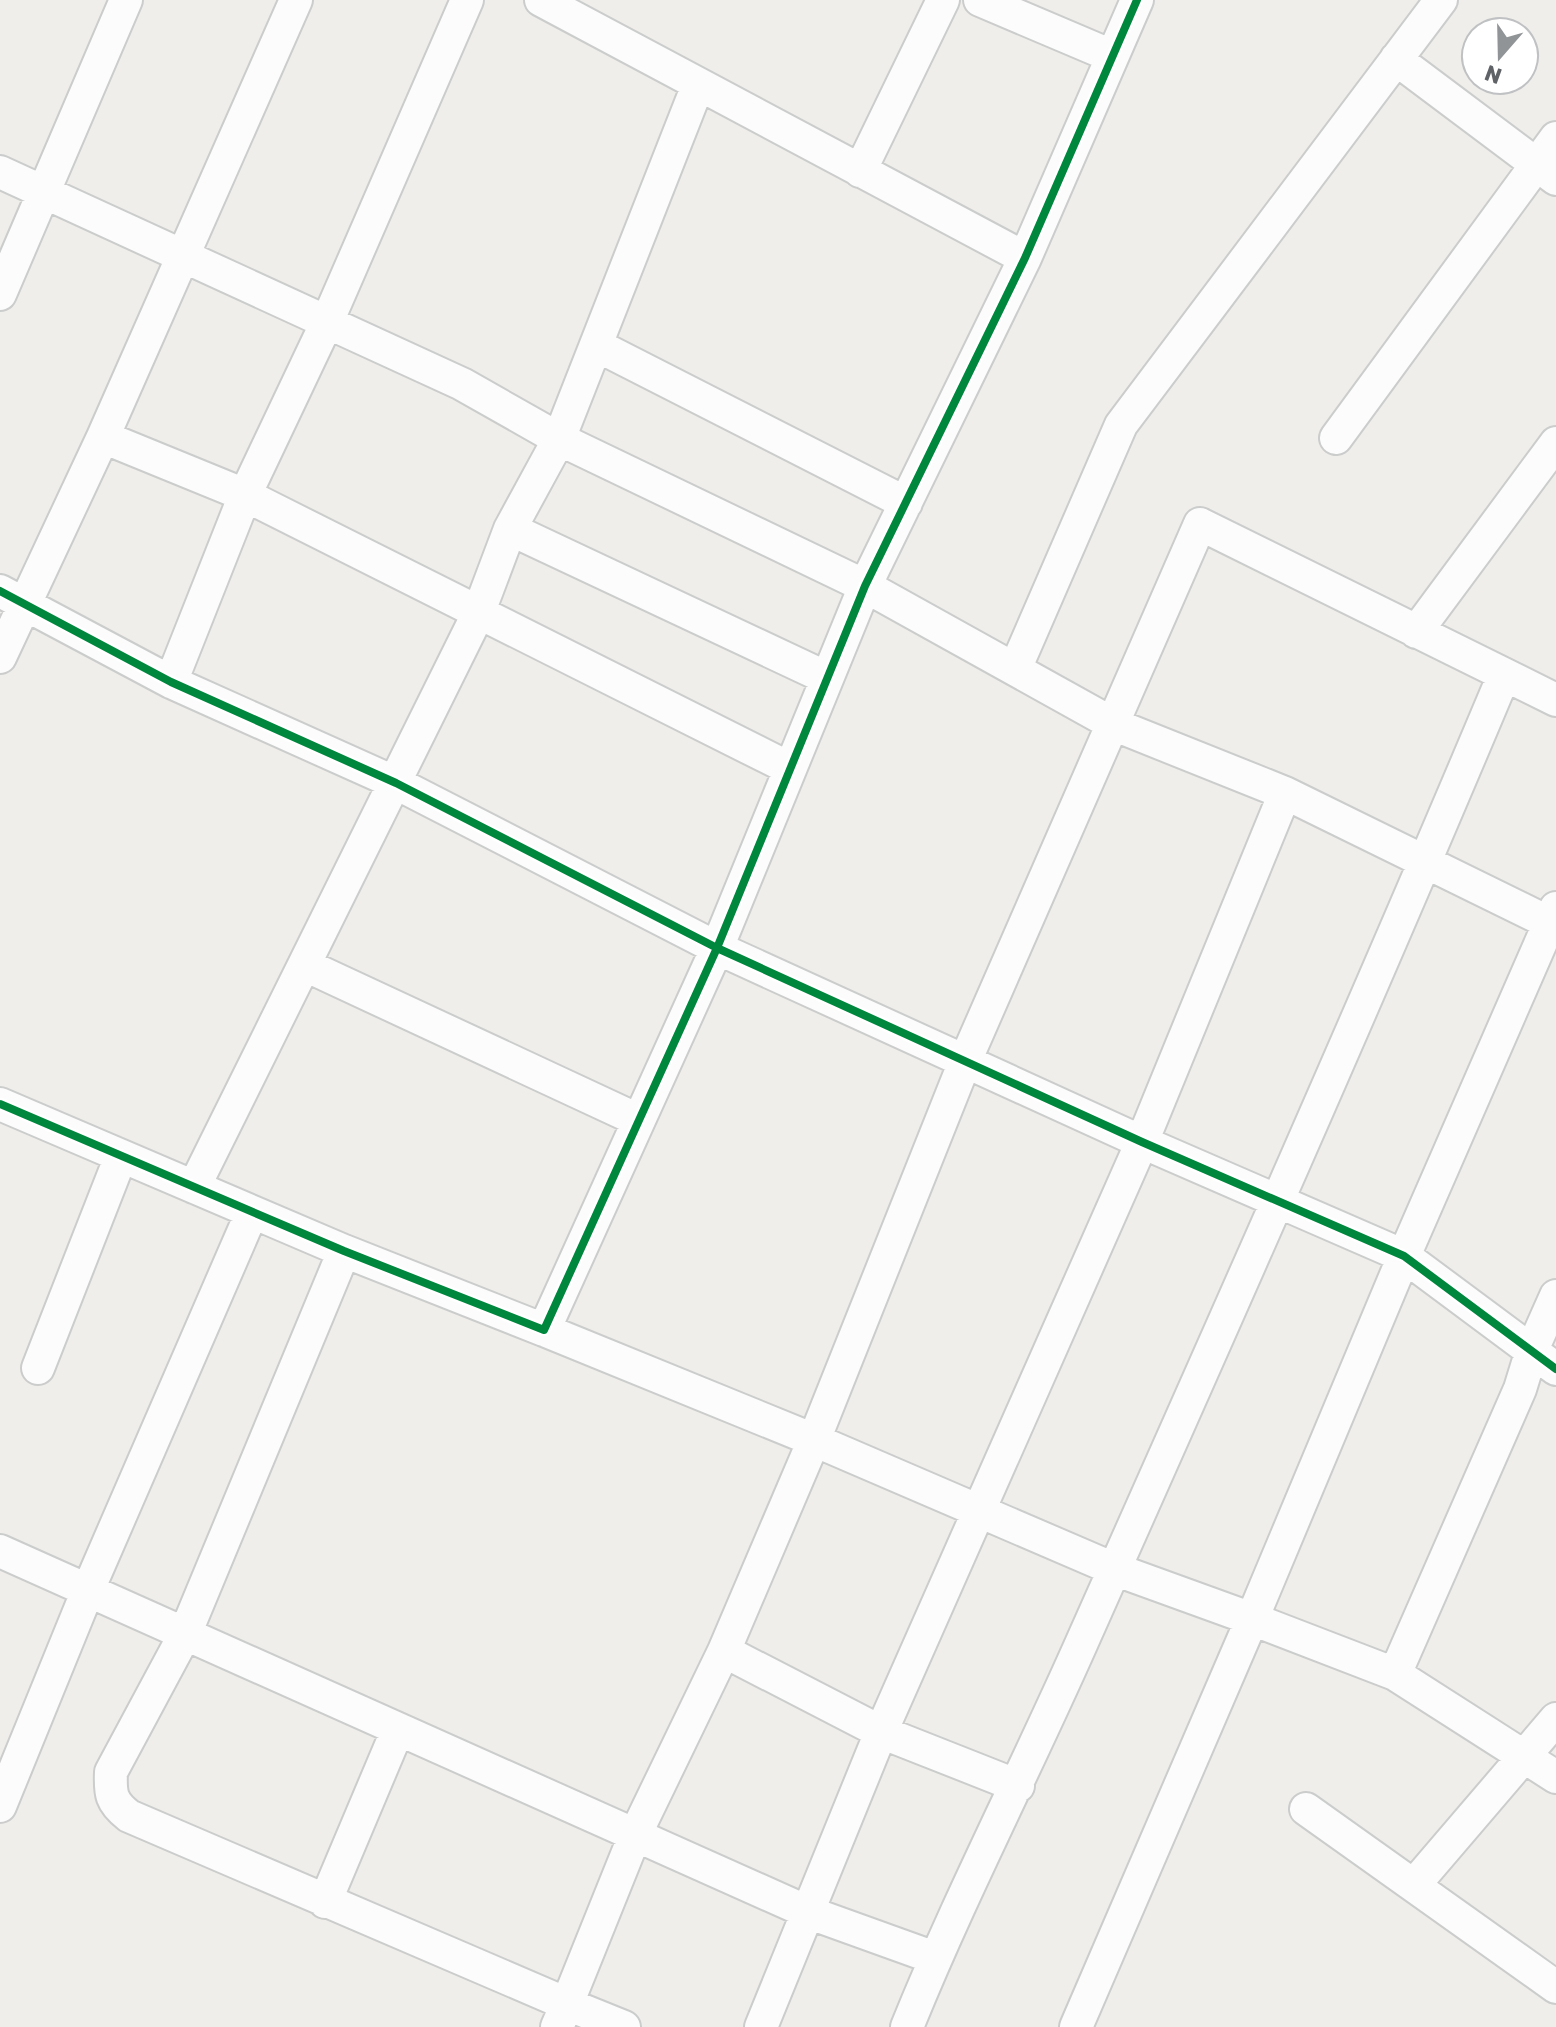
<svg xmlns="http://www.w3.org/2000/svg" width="1556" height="2027" font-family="Rubik,sans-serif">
<rect width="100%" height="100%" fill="#efeeea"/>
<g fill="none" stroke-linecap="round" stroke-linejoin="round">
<defs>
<path id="street" d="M541 0 1025 258
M980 0 1112 56
M1396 59 1556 179
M860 171 943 0
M0 172 462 384 559 439 865 586 1115 725 1285 793 1556 926
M0 294 126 0
M596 345 906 503
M103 437 245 495 789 768
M1336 438 1556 138
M510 529 827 678
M0 591 171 682 396 783 717 948 1142 1142 1404 1256 1556 1369
M1416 632 1556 443
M0 657 103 437 296 0
M1015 669 1121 425 1441 0
M171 682 245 495 327 322 467 0
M1556 908 1404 1256 1252 1619 1395 1674 1556 1777
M305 965 638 1120
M0 1104 344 1251 544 1330 717 948 865 586 1025 258 1137 0
M194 1187 478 614 510 529 559 439 698 85
M344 1251 185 1634 111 1772C110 1794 111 1802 129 1816L567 2004 557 2027
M544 1330 814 1440 966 1059 1200 524 1556 700
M38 1368 121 1156
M0 1551 810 1913 935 1958
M724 1651 881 1732 1018 1786
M1395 1674 1520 1389 1532 1350 1556 1296
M0 1806 88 1590 252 1212
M1306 1809 1556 1987
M1414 1885 1556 1719
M325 1902 398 1729
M624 2027 567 2004 635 1835 724 1651 814 1440 1114 1569 1252 1619 1076 2027
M761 2027 881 1732 1142 1142 1285 793
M907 2027C960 1896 1025 1771 1082 1642 1225 1321 1368 999 1504 675"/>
</defs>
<use href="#street" stroke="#cbcccc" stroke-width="36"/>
<use href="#street" stroke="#fdfcfc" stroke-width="32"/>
<defs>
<path id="cycleway" d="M0 591 171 682 396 783 717 948 1142 1142 1404 1256 1556 1369
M0 1104 344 1251 544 1330 717 948 865 586 1025 258 1137 0"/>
</defs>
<use href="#cycleway" stroke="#fff" stroke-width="13"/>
<use href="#cycleway" stroke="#00873e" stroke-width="8"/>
</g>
<g transform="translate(1500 56) rotate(200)"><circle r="38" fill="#ffffff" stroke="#bfc1c3" stroke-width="2"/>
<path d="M0-6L14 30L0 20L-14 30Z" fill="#919496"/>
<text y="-12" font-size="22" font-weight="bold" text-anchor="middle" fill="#5f6368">N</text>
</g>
</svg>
